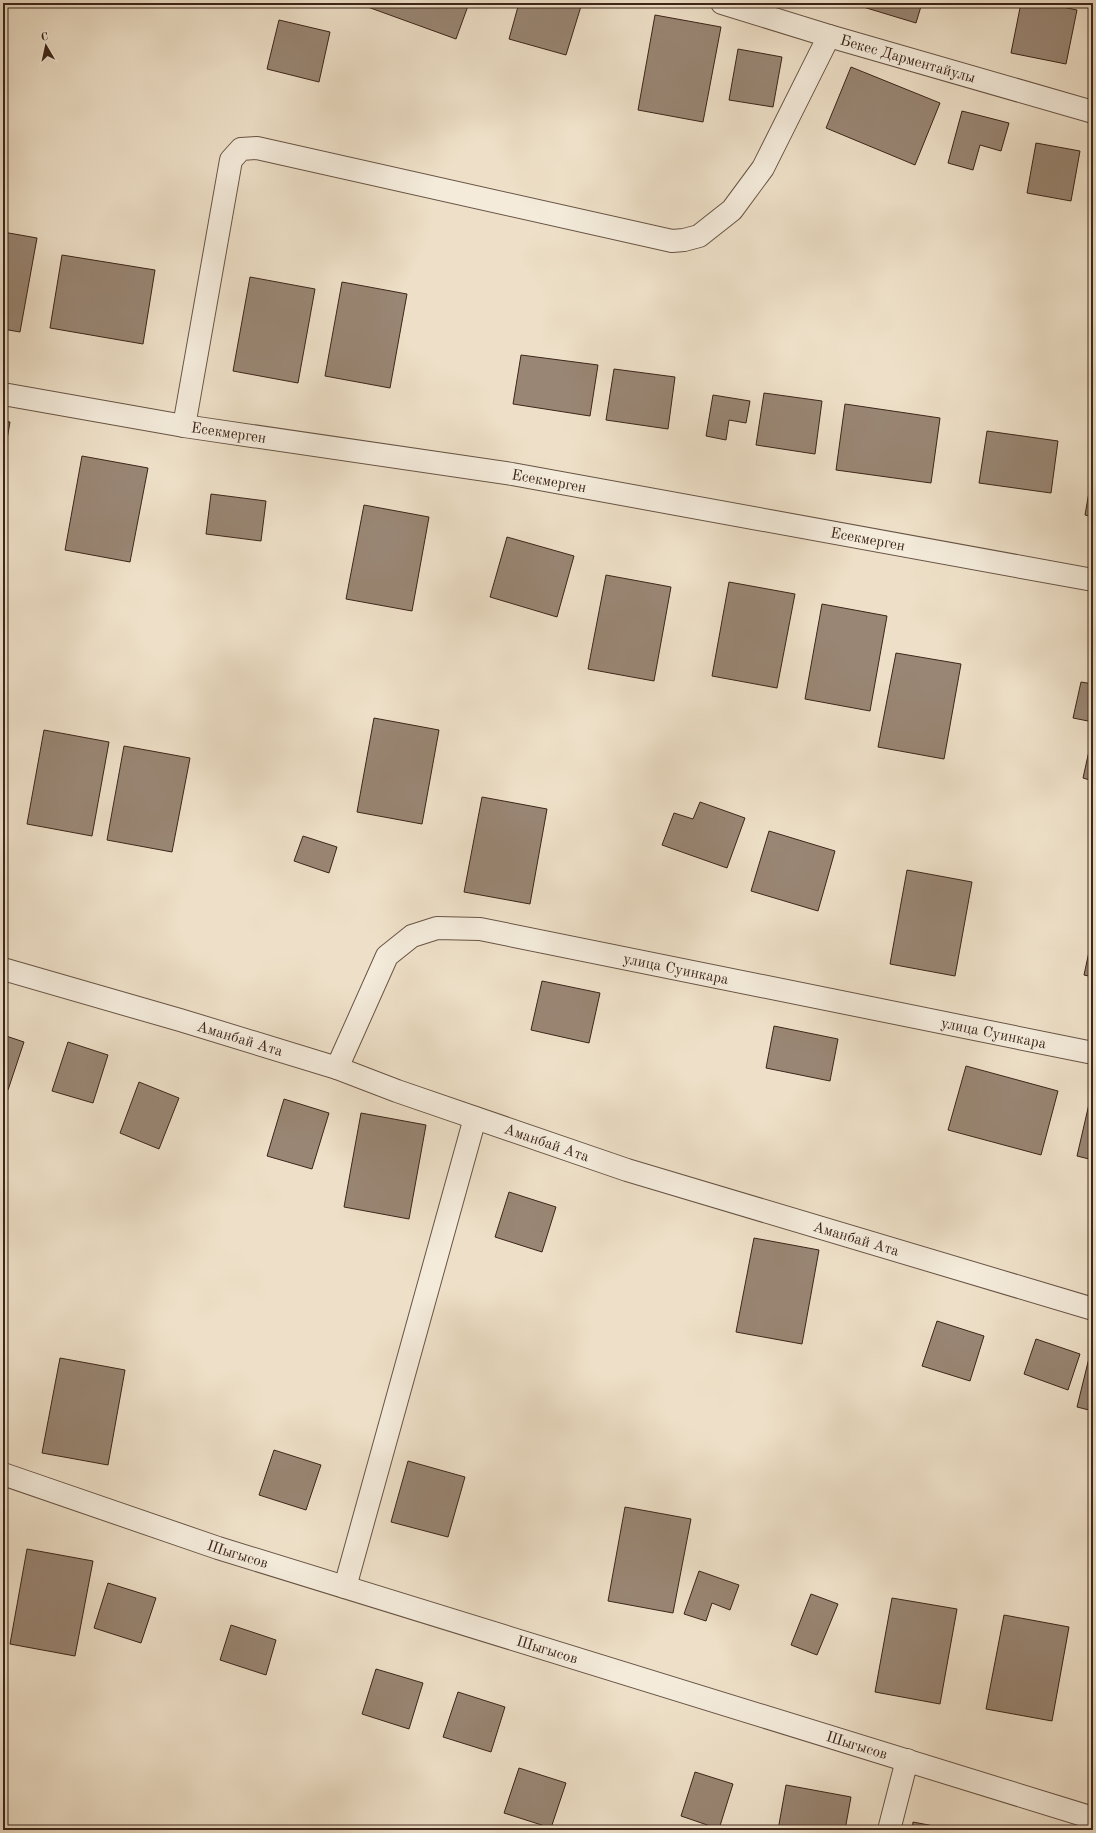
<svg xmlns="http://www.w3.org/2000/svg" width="1096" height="1833" font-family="'Old Standard TT',serif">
<rect width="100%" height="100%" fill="#eee0c8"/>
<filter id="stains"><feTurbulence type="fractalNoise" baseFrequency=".005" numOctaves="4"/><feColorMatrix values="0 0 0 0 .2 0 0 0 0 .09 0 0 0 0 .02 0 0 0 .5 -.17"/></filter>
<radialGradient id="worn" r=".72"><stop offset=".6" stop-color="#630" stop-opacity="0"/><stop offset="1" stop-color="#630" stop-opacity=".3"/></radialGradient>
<path fill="#998674" stroke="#3c2519" d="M366 3H469L456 39 365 6Z
M519 3H582L566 55 509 39Z
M850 3H922L916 23Z
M1021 3H1044L1077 10 1066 64 1011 53Z
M655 15 721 27 703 122 638 110Z
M279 20 330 32 319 82 267 69Z
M738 49 782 57 773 107 729 100Z
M851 67 940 103 915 165 826 128Z
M962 111 1009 123 1001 151 980 145 973 170 948 163Z
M1036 143 1080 151 1071 201 1027 193Z
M3 232 37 238 20 332 3 329Z
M62 255 155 270 143 344 50 328Z
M250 277 315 289 298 383 233 371Z
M342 282 407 294 390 388 325 376Z
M521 355 598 365 590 416 513 404Z
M614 369 675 377 668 429 606 420Z
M764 393 822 401 815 454 756 445Z
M713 395 750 401 746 423 729 420 726 440 706 436Z
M845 404 940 418 931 483 836 470Z
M3 421 10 422 3 463Z
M987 431 1058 441 1051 493 979 483Z
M82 456 148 468 130 562 65 550Z
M1093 469V517L1085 515Z
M211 494 266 501 261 541 206 534Z
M364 505 429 517 412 611 346 599Z
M507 537 574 556 557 617 490 597Z
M606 575 671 587 654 681 588 669Z
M729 582 795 594 777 688 712 676Z
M822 604 887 616 870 711 805 699Z
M896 653 961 664 944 759 878 747Z
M1081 682 1093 684V722L1073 718Z
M374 718 439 730 422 824 357 812Z
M44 730 109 742 92 836 27 824Z
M1093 733V781L1083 778Z
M124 746 190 758 172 852 107 840Z
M482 797 547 809 530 904 464 892Z
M700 802 745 818 727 868 662 845 674 813 693 819Z
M769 831 835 851 818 911 751 891Z
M303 836 337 847 329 873 294 861Z
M907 870 972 882 955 976 890 964Z
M1093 933V977L1084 975Z
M542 981 600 993 589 1043 531 1030Z
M774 1026 838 1039 830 1081 766 1068Z
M3 1035 24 1042 8 1090 3 1088Z
M68 1042 108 1055 93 1103 52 1091Z
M966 1066 1058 1091 1041 1155 948 1130Z
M139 1082 179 1098 159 1149 120 1133Z
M1092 1091H1093V1160L1077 1156Z
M284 1099 329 1113 312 1169 267 1156Z
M361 1113 426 1125 409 1219 344 1207Z
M509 1192 556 1207 542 1252 495 1237Z
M754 1238 819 1250 802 1344 736 1332Z
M937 1321 984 1336 970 1381 922 1366Z
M1036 1339 1080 1354 1068 1390 1024 1374Z
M1090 1354H1093V1411L1077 1407Z
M60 1358 125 1370 108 1465 42 1453Z
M274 1450 321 1465 306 1510 259 1495Z
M408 1461 465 1477 448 1537 391 1522Z
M625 1507 691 1519 673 1613 608 1601Z
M27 1549 93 1561 75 1656 10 1644Z
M699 1571 739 1585 730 1610 712 1603 706 1621 684 1614Z
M108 1583 156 1598 141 1643 94 1628Z
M811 1594 838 1604 817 1655 791 1645Z
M892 1598 957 1609 940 1704 875 1692Z
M1004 1615 1069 1627 1052 1721 986 1709Z
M231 1625 276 1640 266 1675 220 1660Z
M376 1669 423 1683 409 1729 362 1714Z
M458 1692 505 1707 491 1752 443 1737Z
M519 1768 566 1783 551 1828 504 1813Z
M695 1772 733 1784 719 1829 681 1816Z
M786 1785 851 1797 845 1830H778Z
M913 1822 955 1830H912Z"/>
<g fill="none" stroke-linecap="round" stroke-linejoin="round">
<defs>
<g id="minor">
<path id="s1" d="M722 3 829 36 1093 112"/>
<path d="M184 426 231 160 241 149 257 148 672 241 684 240 699 236 732 210 763 168 829 36"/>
<path id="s2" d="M3 969 180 1020 337 1068 397 1091 627 1170 1093 1309"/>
<path id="s3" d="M337 1068 387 956 412 936 437 928 480 929 1093 1053"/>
<path id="s4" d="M3 1474 218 1548 1093 1818"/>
<path d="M345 1587 475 1118"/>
<path d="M889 1830 907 1760"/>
</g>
<g id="tertiary">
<path id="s5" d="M3 394 184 426 512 474 1093 580"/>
</g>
</defs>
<use href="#minor" stroke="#685445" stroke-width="24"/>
<use href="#tertiary" stroke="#685445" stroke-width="24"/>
<use href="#minor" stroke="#f4ebdb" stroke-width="22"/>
<use href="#tertiary" stroke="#f4ebdb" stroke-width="22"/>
</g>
<g text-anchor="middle" stroke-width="3" stroke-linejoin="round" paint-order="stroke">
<g font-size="15" fill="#3c2519" stroke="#f4ebdb">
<text dy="5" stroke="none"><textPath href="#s1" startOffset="194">Бекес Дарментайулы</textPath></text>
<text dy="5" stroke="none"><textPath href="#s5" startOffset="229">Eсекмерген</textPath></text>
<text dy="5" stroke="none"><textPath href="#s5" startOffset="553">Eсекмерген</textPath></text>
<text dy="5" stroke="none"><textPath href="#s5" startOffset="877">Eсекмерген</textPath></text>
<text dy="5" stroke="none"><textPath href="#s3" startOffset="424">улица Суинкара</textPath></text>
<text dy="5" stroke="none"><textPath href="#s3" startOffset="748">улица Суинкара</textPath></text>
<text dy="5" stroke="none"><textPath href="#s2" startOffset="247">Аманбай Ата</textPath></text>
<text dy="5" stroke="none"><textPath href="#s2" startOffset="571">Аманбай Ата</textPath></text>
<text dy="5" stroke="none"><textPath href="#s2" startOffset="895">Аманбай Ата</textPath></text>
<text dy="5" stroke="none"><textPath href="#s4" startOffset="248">Шыгысов</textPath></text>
<text dy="5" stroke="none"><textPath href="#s4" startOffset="572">Шыгысов</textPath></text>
<text dy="5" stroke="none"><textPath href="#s4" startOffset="896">Шыгысов</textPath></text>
</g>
</g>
<rect width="1096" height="1833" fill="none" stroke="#eee0c8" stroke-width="16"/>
<rect x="4" y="4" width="1088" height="1825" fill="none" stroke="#3c2519" stroke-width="2"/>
<rect x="8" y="8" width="1080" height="1817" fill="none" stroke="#3c2519"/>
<g transform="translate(46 46) rotate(351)" stroke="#f4ebdb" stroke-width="3" paint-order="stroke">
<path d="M0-3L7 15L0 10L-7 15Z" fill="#3c2519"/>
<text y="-6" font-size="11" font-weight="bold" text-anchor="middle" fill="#3c2519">С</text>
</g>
<rect width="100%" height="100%" filter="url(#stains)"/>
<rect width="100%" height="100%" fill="url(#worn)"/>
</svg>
